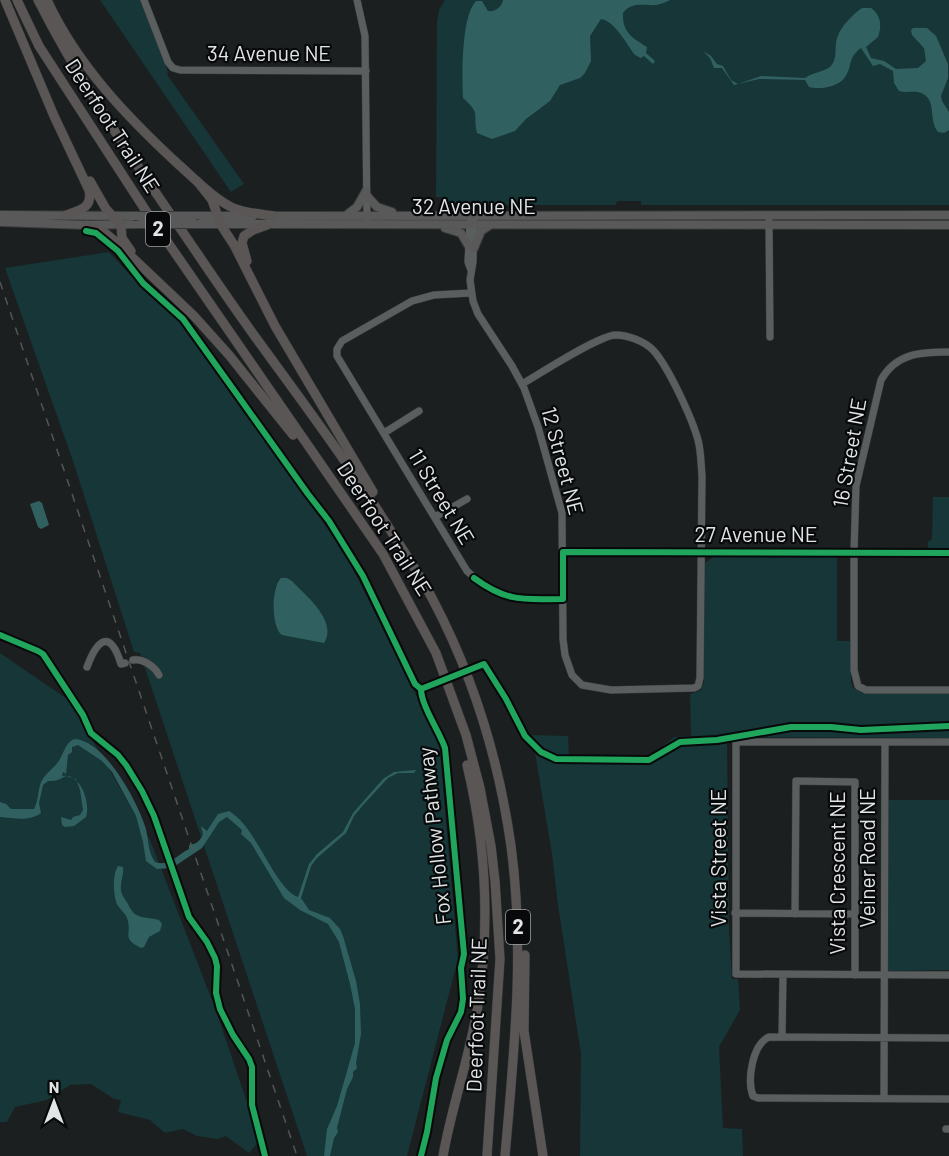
<svg xmlns="http://www.w3.org/2000/svg" width="949" height="1156" font-family="Barlow,sans-serif">
<rect width="100%" height="100%" fill="#1c1f1f"/>
<path fill="#163638" d="M100 0H141L166 63 168 76 244 184 231 192Z
M445 0H949V205H641V201H617L616 205H447L448 198 436 197 437 21 439 10Z
M109 252 132 277 174 314 345 553 439 741 458 959 407 1156H307L140 653 134 652 74 464 5 268Z
M933 497H949V549L928 548V542L932 539Z
M837 556V641H851V682L853 688 864 693H949V738L727 737 729 927 732 979H738L740 1010 719 1047 723 1128 742 1129 743 1156H580L581 1054 558 905 552 854 532 735 568 736 569 757H650L674 737 691 736 690 694 701 690 704 681V564L713 557Z
M0 653 70 701 150 840 215 1008 260 1140 249 1153 226 1136 218 1139 197 1136 183 1129 165 1133 150 1120 118 1112 121 1100 114 1099 91 1084 70 1085 47 1100 15 1107 7 1122H0Z
M888 800H949V970L887 971Z"/>
<path fill="#316061" d="M503 0H670C664 3 657 6 650 5 639 5 631 3 623 13 622 32 632 38 647 47L646 53 655 61 653 64 644 56 641 58 635 55C627 45 615 21 601 19L590 36 591 61 585 73 580 78 560 85 550 101 526 119 515 131 492 139 477 133C472 113 482 115 463 98 462 78 461 16 476 1H482L488 11C495 12 502 7 503 0Z
M862 8H871C881 15 882 26 878 37L866 47 871 58 884 61 896 69 918 68 926 61 924 48 912 35 911 30 913 28H927L936 36 948 64V78L941 96 942 101 949 112V130L944 133 938 132C927 118 939 98 918 92 911 91 905 93 899 91L894 83 893 71 880 64 873 66 861 48C847 58 853 66 845 77 839 87 819 90 809 87L805 80 759 79 734 85 722 68H714L710 58 703 51 711 56 717 64 723 66 731 80 738 84 761 76 805 78C813 72 825 72 831 66 838 58 834 47 837 38 841 26 852 15 862 8Z
M39 501 42 503 49 525 41 529 38 527 30 504Z
M281 578H287L292 581C306 596 338 621 324 643L282 635C271 627 271 588 281 578Z
M74 739C104 739 137 801 145 826 149 838 147 851 155 862 169 867 177 855 189 849V845C197 844 200 841 203 834L201 826 207 831 218 814 229 811C257 827 274 888 298 897L309 864 317 854 343 832 353 813 383 779 394 772 416 770 414 773H398L388 778 364 804 354 816 346 833 317 858 311 866 301 898 309 910 330 918 340 929 343 936 356 981 360 1004 361 1034 356 1063 357 1068 353 1072V1077L347 1089 337 1128 338 1132 334 1138 330 1156H324L327 1129 337 1106 355 1043V1009L350 984 339 942 328 924 300 910 284 898 251 843 241 834 242 830 227 817 219 822 202 848 172 868 157 869 146 861 143 842 136 816 112 772 102 761 78 745 72 747V752L68 755 66 774 63 772 62 776C80 772 91 802 86 817L74 826 65 827 62 825 61 817 71 820 73 817 80 815 83 810 80 790 76 779 66 776C58 780 58 781 48 781L43 785 39 803 41 813C29 822 14 818 0 817V802L6 804 11 809H34C38 801 38 793 40 785 43 775 52 770 58 762 64 754 64 744 74 739Z
M118 866 123 867C124 874 121 879 121 886 120 894 124 897 128 904 135 920 143 916 159 920L162 924 160 931 149 937 144 947 141 948C120 938 133 934 127 918 125 913 121 910 118 906 113 897 112 875 118 866Z"/>
<g fill="none" stroke-linecap="round" stroke-linejoin="round">
<defs>
<path id="minor" d="M144 0 168 62 173 68 180 70 366 71
M357 0 365 36 367 220
M474 221 473 262 470 280 473 301 478 314 512 366 524 388 538 427 562 513 563 639 565 655 572 675 582 685 611 690 694 688 698 686 700 678 702 476C701 464 701 451 698 440 692 418 668 366 653 350 644 341 628 335 615 335 598 336 541 373 522 384
M769 221 770 337
M470 222 468 262 471 270
M471 293 434 295 412 301 342 341 337 349V356L467 571C500 603 521 599 563 599
M949 352C921 352 896 353 881 380L856 486 854 552V670L858 686 866 690H949
M384 433 419 411
M435 517 467 499
M563 552 949 553
M133 660C143 658 155 667 159 675
M87 667C97 640 110 628 121 664L125 663
M949 742H736V974L949 975
M735 913 855 914
M795 914 796 781 855 782V975
M782 1037 783 975
M949 1038 769 1037C752 1045 747 1080 753 1096L758 1098 949 1099
M884 1098 885 742
M946 1129H949"/>
<path id="major" d="M367 196 377 207 392 212
M348 214 357 207 366 191
M0 215 133 216
M194 216H253
M268 216 949 215
M0 222 86 225 140 224
M199 224 949 225
M445 228 461 233 468 245
M474 248 481 231 490 225"/>
<path id="highway" d="M5 0 54 116 89 190C93 208 80 210 66 215
M17 0 39 46 144 208 383 554 436 653 466 735 480 788 491 846 495 881 500 959 487 1156
M38 0C76 75 123 145 171 215 200 257 229 301 259 342 304 404 349 464 389 528 404 552 420 575 433 600 473 676 499 761 511 846 525 950 514 1052 505 1156
M47 0C77 65 127 117 179 165 195 179 213 198 233 208 245 213 261 214 274 216
M90 181 106 209 121 225 122 238 131 251
M197 181 212 200 221 225 234 245 275 326 373 492
M86 225 104 232 116 242 194 316 229 355 293 435
M247 261 242 243 244 236 253 230 267 225
M525 955 524 1031 543 1156
M443 1156C452 1105 470 1056 478 1005 490 926 486 844 467 765"/>
</defs>
<use href="#minor" stroke="#363939" stroke-width="8"/>
<use href="#major" stroke="#363939" stroke-width="10"/>
<use href="#highway" stroke="#363939" stroke-width="10"/>
<use href="#minor" stroke="#5b5e5e" stroke-width="7"/>
<use href="#major" stroke="#5a5959" stroke-width="8"/>
<use href="#highway" stroke="#5b5656" stroke-width="9"/>
<path stroke="#545656" stroke-width="1.5" stroke-dasharray="8 8" stroke-linecap="butt" d="M0 282 297 1156"/>
<defs>
<path id="major-bridge" d="M133 216H194
M140 224H199"/>
</defs>
<use href="#major-bridge" stroke="#363939" stroke-width="10" stroke-linecap="butt"/>
<use href="#major-bridge" stroke="#5a5959" stroke-width="8"/>
<defs>
<path id="cycleway" d="M86 231 96 233 118 251 143 283 183 319 236 393 308 494 329 521 363 576 415 684 421 689
M474 578C508 603 524 599 563 599V552L949 553
M0 635 38 651 43 654 83 715 91 733 118 755 126 765 142 791 154 816 189 917 207 942 215 958 217 966 216 993 220 1009 233 1035 249 1059 252 1067V1105L265 1156
M421 689 484 664 506 699 525 736 541 752 556 759 649 760 680 742 717 740 791 727H831L861 730 949 726
M421 1156 427 1132 436 1078 447 1040 461 1012 463 999 461 968 464 954 445 748C439 731 421 705 421 689"/>
</defs>
<use href="#cycleway" stroke="#07090a" stroke-width="10"/>
<use href="#cycleway" stroke="#20a55d" stroke-width="6"/>
</g>
<g text-anchor="middle" stroke-width="4.5" stroke-linejoin="round" paint-order="stroke">
<g fill="#07090a" stroke="#a0a3a3" stroke-width="1.5">
<rect x="146" y="212" width="24" height="34" rx="4.5"/>
<rect x="506" y="910" width="24" height="34" rx="4.5"/>
</g>
<g font-size="20" font-weight="bold" fill="#e2e5e5">
<text x="158" y="236">2</text>
<text x="518" y="934">2</text>
</g>
<g font-size="21" fill="#e2e5e5" stroke="#07090a">
<text x="269" y="61">34 Avenue NE</text>
<text transform="translate(112 126) rotate(57)" y="7">Deerfoot Trail NE</text>
<text x="474" y="214">32 Avenue NE</text>
<text transform="translate(850 453) rotate(-80)" y="7">16 Street NE</text>
<text transform="translate(562 461) rotate(75)" y="7">12 Street NE</text>
<text transform="translate(441 497) rotate(59)" y="7">11 Street NE</text>
<text transform="translate(384 529) rotate(57)" y="7">Deerfoot Trail NE</text>
<text x="756" y="542">27 Avenue NE</text>
<text transform="translate(435 836) rotate(-96)" y="7">Fox Hollow Pathway</text>
<text transform="translate(719 858) rotate(-90)" y="7">Vista Street NE</text>
<text transform="translate(868 858) rotate(-90)" y="7">Veiner Road NE</text>
<text transform="translate(838 873) rotate(-90)" y="7">Vista Crescent NE</text>
<text transform="translate(477 1015) rotate(-88)" y="7">Deerfoot Trail NE</text>
</g>
</g>
<g transform="translate(54 1102)" stroke="#07090a" stroke-width="4.5" paint-order="stroke">
<path d="M0-4.5L10 22L0 15L-10 22Z" fill="#e2e5e5"/>
<text y="-9" font-size="16" font-weight="bold" text-anchor="middle" fill="#e2e5e5">N</text>
</g>
</svg>
